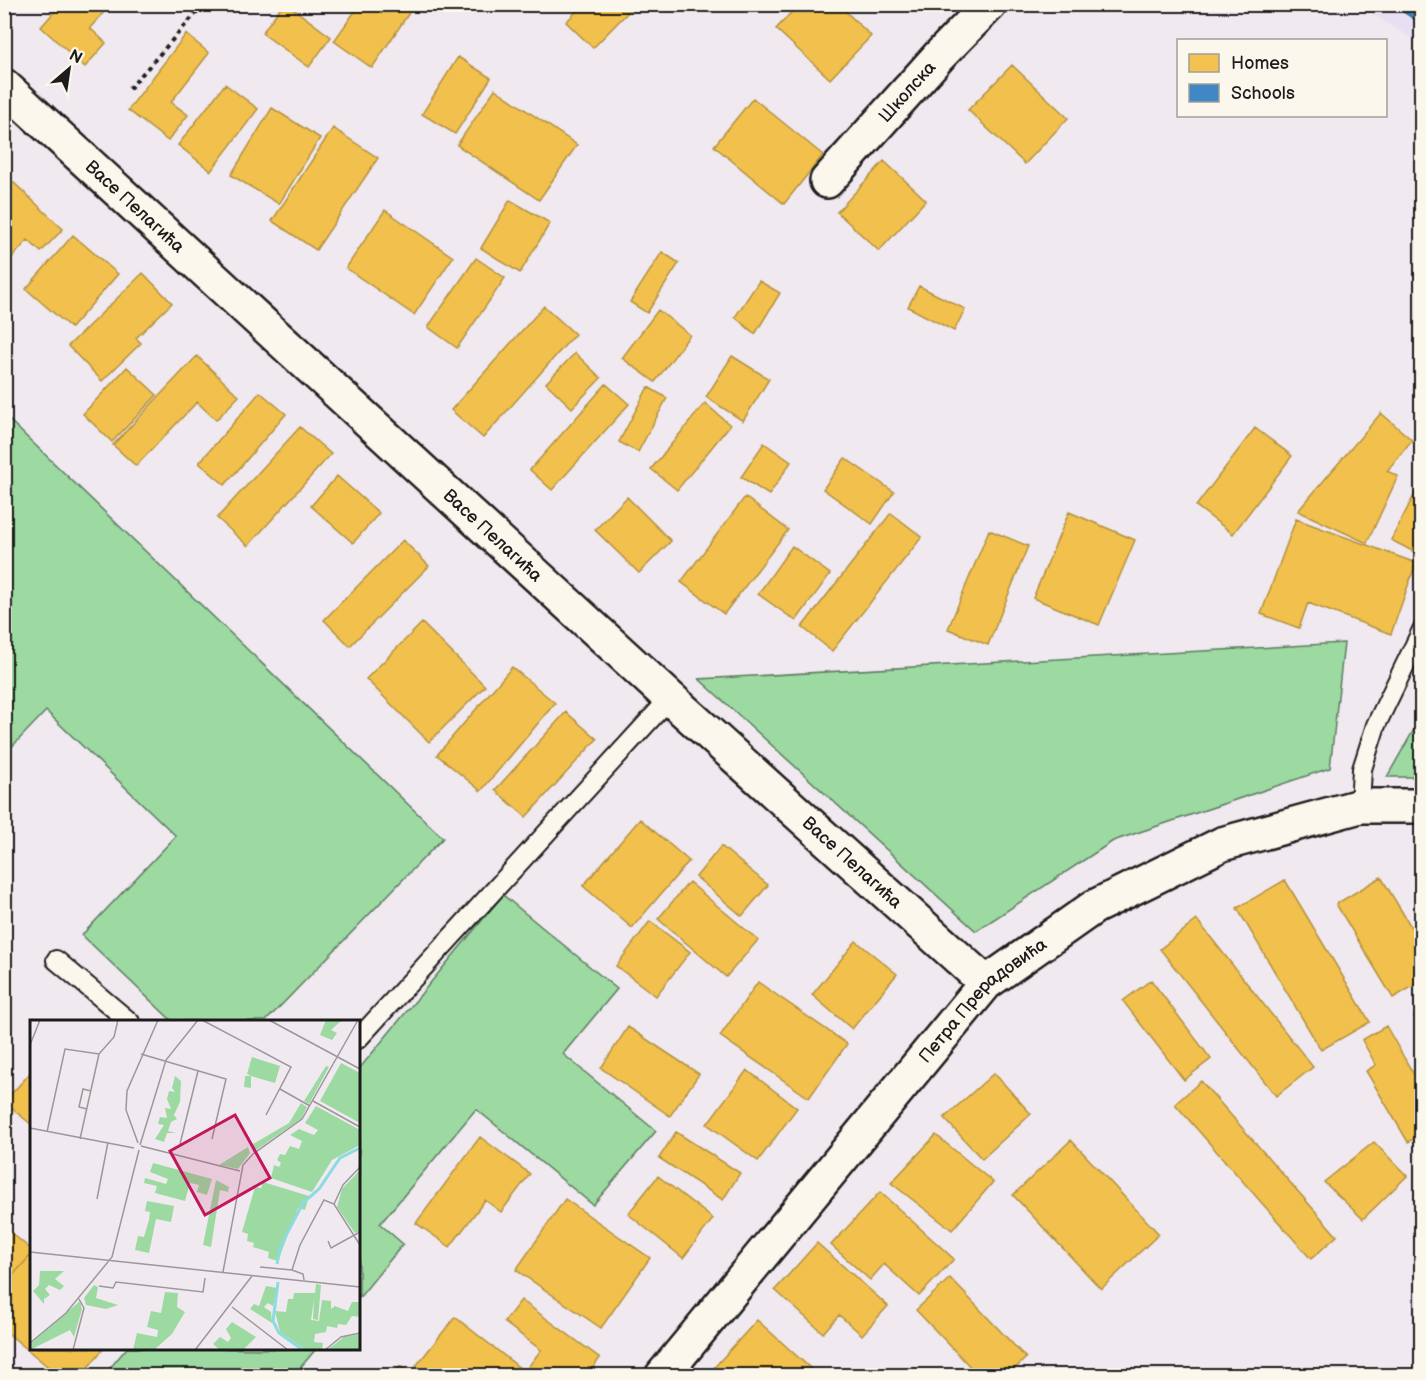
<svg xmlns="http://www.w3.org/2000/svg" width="1426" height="1380" font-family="'Balsamiq Sans',sans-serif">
<rect width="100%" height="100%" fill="#f0e9f0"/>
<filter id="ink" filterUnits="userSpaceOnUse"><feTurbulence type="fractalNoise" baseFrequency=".0167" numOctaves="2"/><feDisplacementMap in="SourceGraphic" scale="12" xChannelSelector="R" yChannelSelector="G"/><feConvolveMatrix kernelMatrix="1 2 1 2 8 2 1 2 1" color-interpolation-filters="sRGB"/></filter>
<g filter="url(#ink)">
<path fill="#e8dff3" d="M1357 5H1421V44Z"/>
<path fill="#9cdaa2" stroke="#5c7b5f" stroke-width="1.5" d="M5 416 443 838 266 1021H172L82 935 176 836 46 711 5 754Z
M1344 643 1330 768 1113 841 976 931 699 679Z
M1421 717V777H1387Z
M503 895 617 989 563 1054 656 1131 593 1205 476 1109 380 1224 403 1244 359 1298V1069Z
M126 1349V1348L316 1349 294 1375H104Z"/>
<path fill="#f2c14e" stroke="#b2903f" stroke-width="1.5" d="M61 4H111L90 28 106 43 85 67 41 27Z
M283 4H287L331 37 309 67 262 33Z
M360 4H415L372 68 334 41Z
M584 4H636L593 48 566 22Z
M799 4H838L871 36 830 79 776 29Z
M186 34 209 53 171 102 188 115 168 141 128 110Z
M458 57 491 78 455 134 422 114Z
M1012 65 1068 118 1025 164 968 110Z
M225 84 258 109 211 171 178 145Z
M495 89 577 145 539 200 457 145Z
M753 98 823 155 784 204 714 146Z
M272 108 320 138 279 204 231 175Z
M333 128 378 158 316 250 272 221Z
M884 161 926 200 879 251 837 212Z
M12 181 63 229 41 252 28 240 7 263 4 261V189Z
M510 200 550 223 520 273 481 248Z
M385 210 453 257 414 315 346 268Z
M73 235 118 274 71 328 26 289Z
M662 252 679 263 647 313 630 302Z
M476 258 505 278 457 348 428 327Z
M143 273 172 303 136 338 141 343 102 381 68 346Z
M759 281 780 293 755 334 735 317Z
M919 286 965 309 954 331 908 307Z
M544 306 575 334 483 438 451 410Z
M658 310 690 335 655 382 622 358Z
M575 353 601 378 572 408 546 383Z
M197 356 239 396 216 420 197 402 136 466 113 445Z
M732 356 769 379 743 421 706 397Z
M127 367 157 395 112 442 83 414Z
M606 384 629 404 552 490 530 470Z
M648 387 667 398 638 452 619 442Z
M260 392 286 414 225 485 199 463Z
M705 403 730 425 677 490 651 469Z
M1381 413 1412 440 1387 471 1398 476 1367 543 1298 511Z
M300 427 331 454 248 546 217 518Z
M1255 428 1292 456 1233 534 1196 506Z
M764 443 791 462 769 495 741 477Z
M845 458 894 492 872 524 823 489Z
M337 476 379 513 353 543 311 506Z
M1422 480V556L1391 540Z
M627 497 671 541 639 573 595 530Z
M745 497 788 530 724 614 681 582Z
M1069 512 1135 540 1099 625 1033 598Z
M891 513 922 537 832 651 802 627Z
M1296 519 1416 563 1391 634 1308 603 1299 628 1261 614Z
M989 530 1028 546 988 645 948 629Z
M403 540 429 566 350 646 324 620Z
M792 546 830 574 796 621 758 594Z
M422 623 485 686 429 742 366 679Z
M512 667 555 703 481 791 437 755Z
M566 712 597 739 526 817 495 790Z
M640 819 689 861 632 928 583 886Z
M721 846 768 885 742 916 696 877Z
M1381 877 1422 945V981L1393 998 1336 904Z
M1285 880 1370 1022 1321 1050 1237 908Z
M689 882 758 940 726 977 658 919Z
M1197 920 1313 1067 1276 1096 1160 949Z
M650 921 690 952 656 996 616 966Z
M856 941 897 974 852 1029 812 995Z
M1151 980 1211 1059 1184 1080 1123 1001Z
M758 982 847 1044 809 1098 720 1036Z
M1422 1013V1029L1414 1017Z
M1386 1026 1422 1089V1135L1408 1142 1366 1071 1376 1065 1362 1040Z
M628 1027 699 1074 670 1116 601 1068Z
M747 1070 797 1108 758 1161 707 1124Z
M32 1071V1125L4 1102Z
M994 1073 1031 1114 982 1159 944 1118Z
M1201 1081 1337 1236 1311 1259 1175 1104Z
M676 1132 740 1173 723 1200 659 1158Z
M936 1135 993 1182 952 1230 891 1183Z
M480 1137 530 1174 501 1212 485 1200 450 1247 416 1223Z
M1071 1140 1159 1234 1101 1289 1013 1195Z
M1374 1142 1407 1176 1363 1219 1324 1182Z
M658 1176 713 1219 683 1258 628 1214Z
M880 1192 954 1259 919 1296 884 1264 870 1280 831 1245Z
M565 1199 650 1258 601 1328 516 1270Z
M4 1227 32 1250V1254L4 1285Z
M817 1243 888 1306 862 1335 839 1315 823 1333 775 1290Z
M32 1254V1348H104L81 1376H59L4 1330V1285Z
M950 1278 1026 1358 1007 1376H979L916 1310Z
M521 1300 600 1358 587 1376H540L528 1367 541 1350 504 1322Z
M455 1317 530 1376H428L416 1366Z
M757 1320 819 1376H716L711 1371Z
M400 1366 413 1376H393Z"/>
<path fill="#3f88c5" stroke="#346892" stroke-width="1.5" d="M1391 4H1422V24Z"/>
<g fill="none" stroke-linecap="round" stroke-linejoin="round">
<defs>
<path id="lane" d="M1360 806 1362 769 1376 725 1422 630
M56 960 130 1022
M358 1039 670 698"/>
<g id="street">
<path id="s1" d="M4 86 670 698 986 983"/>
<path id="s2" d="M827 181 939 56 990 4"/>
<path id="s3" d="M662 1376 986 983 1094 907 1222 844 1360 806H1422"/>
</g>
</defs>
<use href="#lane" stroke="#1c1c1c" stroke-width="22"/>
<use href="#street" stroke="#1c1c1c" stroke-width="38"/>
<path stroke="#1c1c1c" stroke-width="4" stroke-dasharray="4.5 4.5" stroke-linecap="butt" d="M129 89 204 4"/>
<use href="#lane" stroke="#fbf7ec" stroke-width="18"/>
<use href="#street" stroke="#fbf7ec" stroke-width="33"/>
</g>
</g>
<g text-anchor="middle" stroke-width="6" stroke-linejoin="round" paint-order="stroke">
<g font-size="18" fill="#1c1c1c" stroke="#fbf7ec">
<text dy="6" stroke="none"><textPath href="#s2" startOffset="120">Школска</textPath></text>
<text dy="6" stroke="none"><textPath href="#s1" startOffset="178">Васе Пелагића</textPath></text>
<text dy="6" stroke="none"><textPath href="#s1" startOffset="664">Васе Пелагића</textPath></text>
<text dy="6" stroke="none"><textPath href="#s1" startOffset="1150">Васе Пелагића</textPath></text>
<text dy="6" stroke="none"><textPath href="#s3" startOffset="495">Петра Прерадовића</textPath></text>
</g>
</g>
<g transform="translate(30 1020)">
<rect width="330" height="330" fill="#f0e9f0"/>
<path d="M296 0H312L301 10 307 13 302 20 290 15ZM222 37 250 46 245 63 221 56V68L214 67 215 56H221L217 54ZM311 43 330 53V103L290 81ZM296 46 299 47 279 84 274 81ZM145 56 151 61 150 82 144 95 147 99 141 102 138 111 146 113H137L134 122 125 119 134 105 128 104 130 97 137 98 135 88 141 89 137 79 139 71 145 72 142 68ZM271 83 277 87 271 99 223 132V124L259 103ZM286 86 330 110V125L302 140 282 172 241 158 244 145 249 147 251 143 247 140 250 134 255 135 260 126 269 129 272 121 260 115 269 109 284 115 288 110 275 103ZM218 127 220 133 208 149 189 145ZM123 143 182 159 177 175 167 172 169 165 160 163 155 181 125 173 127 166 114 163 115 158 136 164 138 159 120 152ZM330 150V211L325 213 307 187 312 169ZM186 160 199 167 198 172 190 170 181 227 173 225ZM233 162 279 176 275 190 268 188 248 241 238 238 239 232 223 227 224 223 217 221 218 214 212 212 225 167 231 168ZM117 181 144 186 141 202 126 199 119 233 105 230 108 216 114 217 119 200 120 192 115 191ZM10 251H34L25 259 34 266 30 270 19 265 15 269 20 275 14 279V284L3 271 9 265ZM286 264 291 265 288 300 283 299 284 279 281 300 289 301 292 280 301 281V289L305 286 318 291 322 282H330V297L322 296 316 305 308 304 307 308 297 306 296 312 285 314 284 322 293 323 292 330H276L250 312 245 291 256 292 258 279H263L264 273H285ZM64 265 68 267 66 278 88 285 76 289 56 285 54 278ZM236 266 247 268 243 286 238 283 234 287 241 292 242 303 220 289 224 284 229 286ZM135 272 148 273 147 287 155 292 142 314 124 330H103L107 313 127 317 128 310 117 307 121 291 131 293ZM50 281 52 289 44 317 40 310 0 330V324ZM202 302 226 317 213 330H190L183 324 190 317 198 322 201 318 196 309ZM330 314V330H297L314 317Z" fill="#9cdaa2"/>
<path fill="none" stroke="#8adce1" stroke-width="3" d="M247 244 251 225 273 183 289 169 310 138 330 128M248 262 243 301 249 313 273 330"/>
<path fill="none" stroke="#9b979b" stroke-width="1.5" d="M172 0 261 47 236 95M239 0 330 49M0 25 10 0M111 34 196 59 182 119M250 69 280 86M283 81 330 107M57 89 49 87 53 69 61 71M0 108 104 128M17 112 35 29 69 34 84 17 88 0M50 119 69 34M108 123 96 90 97 71 128 0M150 124 168 51M110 125 136 40 168 0M111 126 210 151M67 179 78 122M304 184 313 165 330 147M298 221 301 228 330 212M0 232 330 267M230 247 262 250 273 254 274 260M262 250 270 225 294 180 304 184 330 225M193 252 213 145 223 134 272 99 328 0M69 266 83 268 86 262 173 272 175 258M202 287 258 330M0 323 36 293 82 237 109 130M43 330 54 288 49 279M165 330 222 256M295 330 311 317 330 313"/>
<path fill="#c2185b" fill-opacity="0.15" stroke="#c2185b" stroke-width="3" d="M205 95 240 158 175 195 140 131Z"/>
<rect width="330" height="330" fill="none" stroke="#1c1c1c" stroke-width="3"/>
</g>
<rect width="1426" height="1380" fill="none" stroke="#fbf7ec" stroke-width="24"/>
<rect x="12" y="12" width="1402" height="1356" fill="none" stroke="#1c1c1c" stroke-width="2" filter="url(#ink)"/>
<rect x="1177" y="39" width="210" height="78" fill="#fbf7ec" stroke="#a29f99" stroke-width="1.5"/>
<rect x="1189" y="54" width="30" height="18" fill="#f2c14e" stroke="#a29f99" stroke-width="1.5"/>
<text x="1231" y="69" font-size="18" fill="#1c1c1c">Homes</text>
<rect x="1189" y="84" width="30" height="18" fill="#3f88c5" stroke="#a29f99" stroke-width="1.5"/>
<text x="1231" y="99" font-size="18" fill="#1c1c1c">Schools</text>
<g transform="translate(69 69) rotate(29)" stroke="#fbf7ec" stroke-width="4.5" paint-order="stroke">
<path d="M0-4.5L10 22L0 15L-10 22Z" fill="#1c1c1c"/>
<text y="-9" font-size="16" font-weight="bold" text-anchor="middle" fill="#1c1c1c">N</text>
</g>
</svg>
